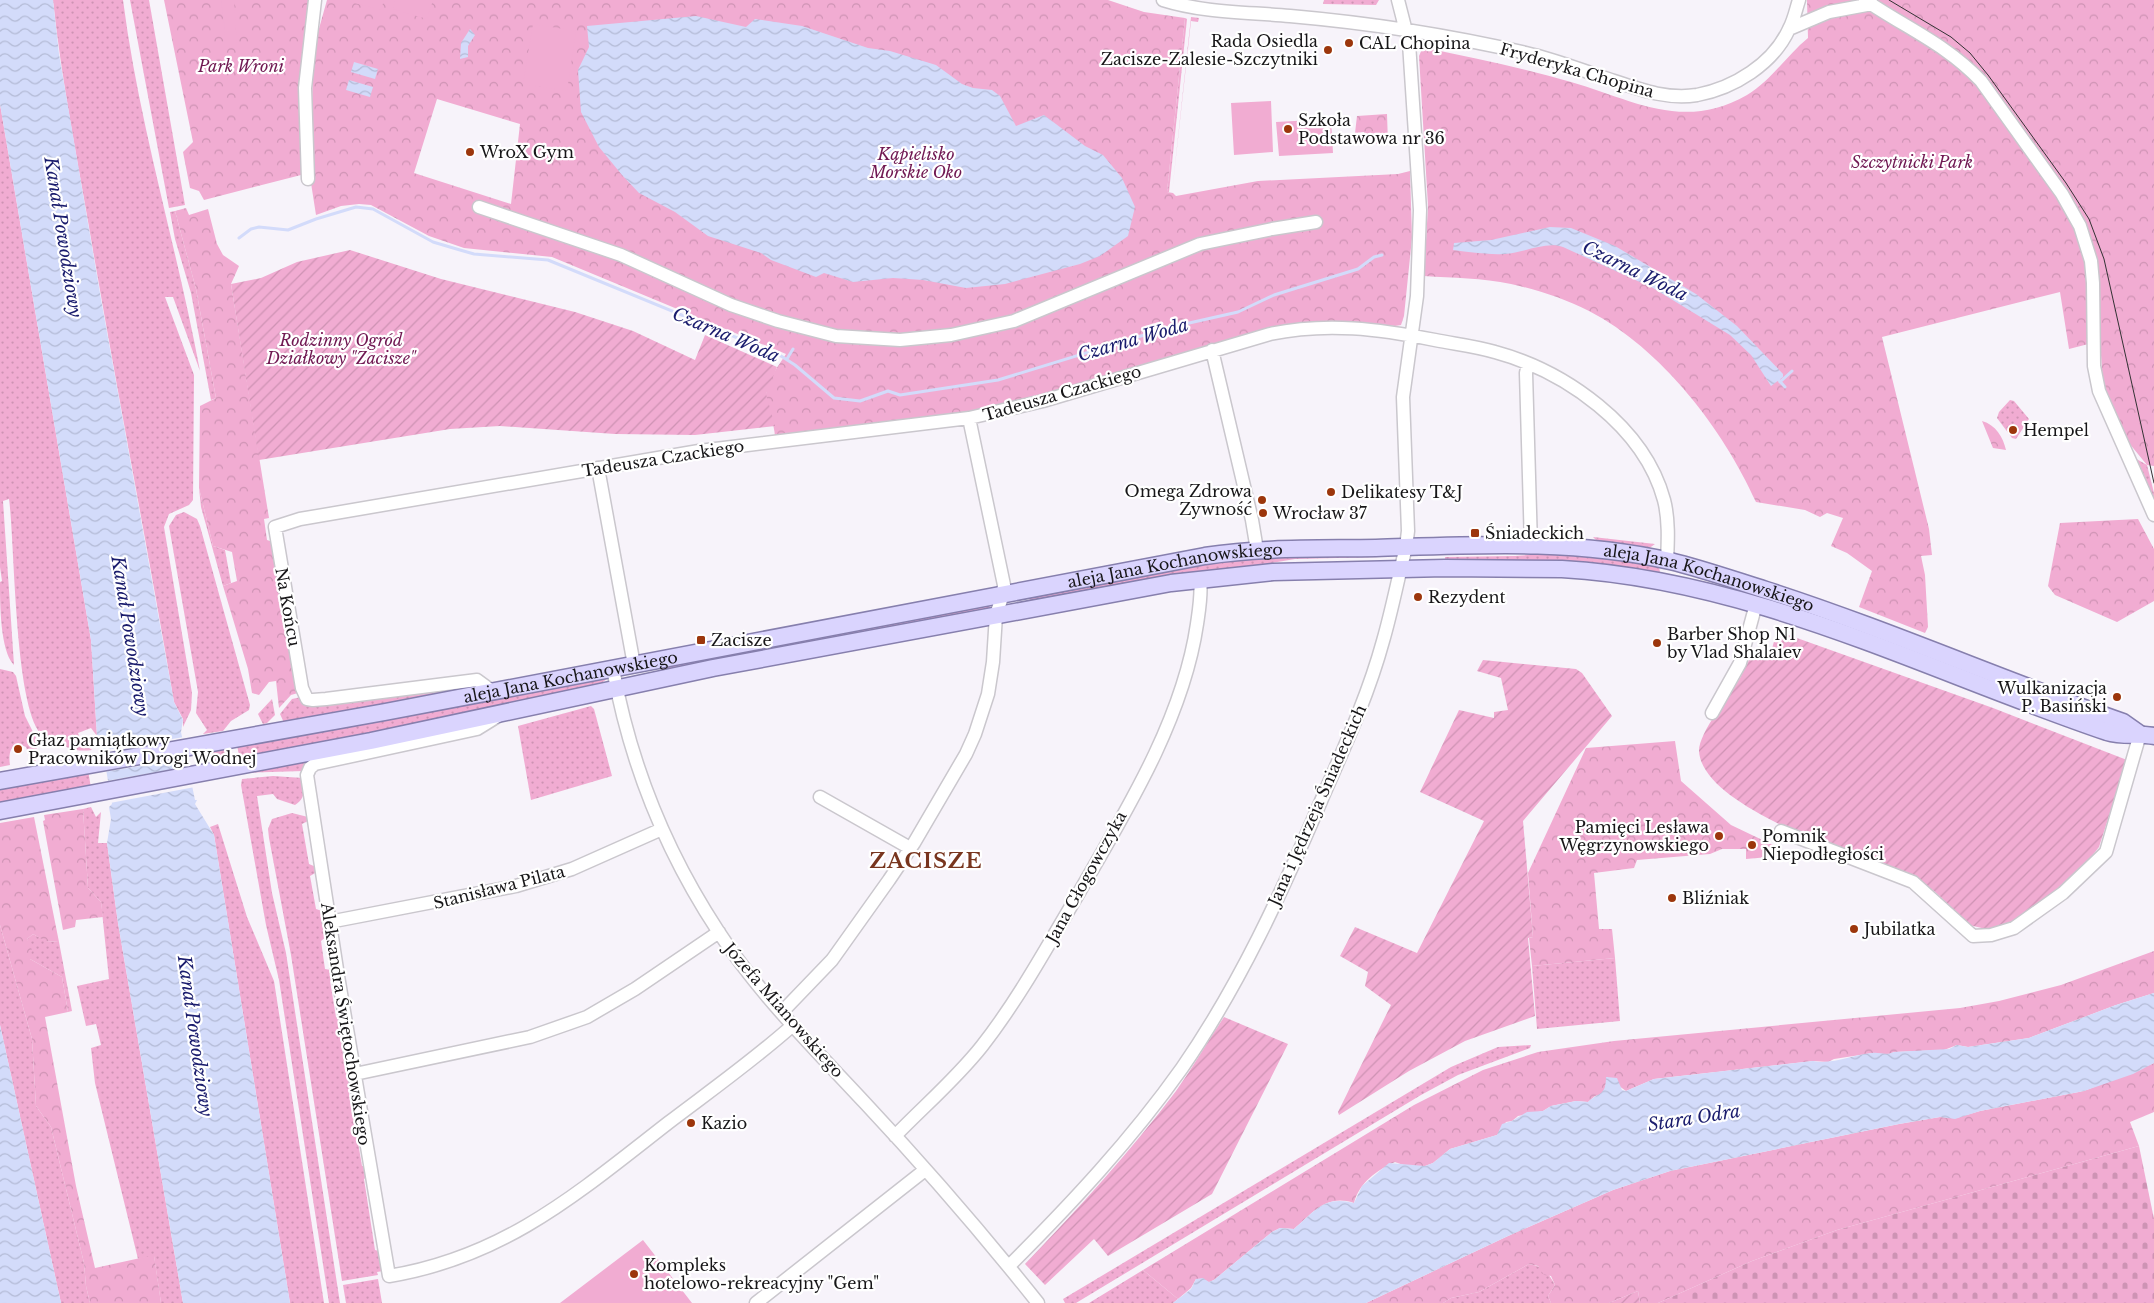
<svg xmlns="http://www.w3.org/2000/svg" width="2154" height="1303" font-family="'Libre Baskerville',serif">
<defs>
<pattern id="grass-dots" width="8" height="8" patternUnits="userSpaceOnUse" patternTransform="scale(1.25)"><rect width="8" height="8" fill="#f1acd2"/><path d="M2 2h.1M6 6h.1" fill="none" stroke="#ce93b4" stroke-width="1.8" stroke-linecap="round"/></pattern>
<pattern id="forest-crowns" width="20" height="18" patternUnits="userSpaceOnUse" patternTransform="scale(1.25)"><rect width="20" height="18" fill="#f1acd2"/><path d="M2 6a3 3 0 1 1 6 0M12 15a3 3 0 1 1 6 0" fill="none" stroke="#ce93b4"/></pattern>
<pattern id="cemetery-stones" width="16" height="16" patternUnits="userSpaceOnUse" patternTransform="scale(1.25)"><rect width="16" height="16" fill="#f1acd2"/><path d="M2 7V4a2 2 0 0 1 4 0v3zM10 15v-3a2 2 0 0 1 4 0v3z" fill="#ce93b4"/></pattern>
<pattern id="garden-furrows" width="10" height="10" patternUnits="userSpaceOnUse" patternTransform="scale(1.25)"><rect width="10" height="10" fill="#f1acd2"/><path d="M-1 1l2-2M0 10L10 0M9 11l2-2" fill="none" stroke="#ce93b4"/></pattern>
<pattern id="water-waves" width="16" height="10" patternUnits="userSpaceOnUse" patternTransform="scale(1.25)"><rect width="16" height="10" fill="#d3dbfa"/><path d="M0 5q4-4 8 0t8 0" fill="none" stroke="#b4bbd6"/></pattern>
</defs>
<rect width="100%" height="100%" fill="#f7f3fa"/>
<path fill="url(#grass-dots)" d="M53 0H123C139 125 177 247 200 371L173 297H165L194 375 193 500 189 505 169 514 164 527 192 693 191 710 183 727V719L174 702C147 544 116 386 89 227 76 152 61 76 53 0Z
M130 0H149L185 205 169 208Z
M1324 0H1379L1376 5 1323 4Z
M1191 17 1199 18 1198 22 1191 21 1172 193Z
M1185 18 1187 19 1169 192H1167Z
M0 104 91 640 97 736 91 728 78 733 81 741 92 750C63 754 60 737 43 736 14 713 15 542 9 499L3 501 14 665C0 651 0 603 0 582L2 581 0 567Z
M175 211 196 289 216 398 211 400 191 293 175 239 170 212Z
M2010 400 2014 401 2029 419 2016 439 2012 438 1997 418 1999 412Z
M2133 457 2147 465 2154 493V503Z
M199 488 213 546 225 550 231 583 223 586 201 507Z
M184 512 197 519 200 526 250 705 249 710 231 721 223 731 203 734 207 730 196 713 198 692 169 526 176 515Z
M1593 537 1655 544 1648 549 1597 541Z
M1556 553 1629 560 1659 567 1660 572 1445 563V557L1515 556Z
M1379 554V557L1295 559 1030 603 1029 595 1239 558Z
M989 604 990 609 663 673 661 665Z
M0 669 13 672 16 676 25 716 38 742 35 744 39 756 35 761 31 762 26 747C11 739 8 753 10 765L0 767Z
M608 678 599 685 240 761 237 745Z
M473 686 285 725 280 714 292 699 301 697Z
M272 699 275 715 267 723 263 724 258 714Z
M591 706 594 709 612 776 531 800 518 726Z
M229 746 231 762 210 766 205 750Z
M315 760 304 771 242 773Z
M88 770 91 788 0 805V786Z
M273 776 303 778C304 790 306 798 295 805L277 799 273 794 257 796 272 893 286 953 340 1303H329L279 980 266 925 241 785 242 779Z
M91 807 96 817 101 812 98 843H107L118 923 183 1303H161L154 1256 138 1259 95 1083 91 1048 101 1045 96 1024 86 1026 77 986 109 979 101 902 88 888 83 809Z
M292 813 308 817V821L302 824 309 864 316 867 317 872 310 876 316 909 322 911 327 936 321 941 325 969 331 970 333 979 330 981 336 1017H339L343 1056 347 1057 352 1091 349 1093 354 1119 357 1120 358 1129 356 1131 362 1166H365L367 1177 364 1179 375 1250 379 1251 383 1271 377 1272 378 1275 342 1281 291 955 269 838 268 829 272 819Z
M218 824 247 917 274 981 324 1303H290L214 835 210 827Z
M0 925 32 1039 36 1106 51 1127 84 1263 86 1286 90 1303H61L0 1025Z
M33 934 46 941 59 942 72 1011 68 1012 62 977 30 959 27 939Z
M1615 958 1620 1021 1537 1029 1532 966Z
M1531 1045 1530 1048 1458 1075 1421 1095 1076 1303H1065L1063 1299 1451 1067 1498 1047Z
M1529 1264C1542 1266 1549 1273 1555 1285L1548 1296 1551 1303H1443L1451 1298 1479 1292Z
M1143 1270 1178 1299 1173 1303H1089Z
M378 1279 382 1303H346L343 1285Z"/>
<path fill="url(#forest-crowns)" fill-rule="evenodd" d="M164 0H311L303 88 301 175 204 200 199 191 190 188 183 152 193 142Z
M327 0H1108L1144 12 1185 18 1167 192 1173 193 1176 196 1258 181 1398 174 1410 171 1412 238 1404 316 1401 325 1395 326 1355 322 1328 321 1263 330 1033 398 963 414 775 437C775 423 765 406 766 394 767 380 779 365 786 354L552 257 464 248 429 236 371 205 359 204 341 206 316 215 311 183 313 50ZM437 99 520 124 511 204 414 173Z
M1807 0H2154V466L2147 465 2124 437 2103 384 2100 341 2069 349 2060 292 1882 337 1929 529 1932 555 1921 556 1925 575 1928 627 1925 633 1859 607 1872 571 1847 553 1831 546 1843 518 1827 513 1820 517 1805 510 1756 502C1723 429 1662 349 1589 311 1565 299 1538 290 1511 284 1482 278 1453 278 1424 276L1428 206 1419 56 1422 49 1426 48C1474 58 1523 68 1571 82 1631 99 1683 132 1747 95 1771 81 1786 56 1808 38Z
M1387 114 1388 143 1376 144V137L1365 136 1364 132 1355 133 1357 116Z
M186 208 189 215 208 209 217 244 223 255 239 266 231 284 269 518 264 519 267 540 273 542 298 693 291 695 279 708 276 681 269 682 259 695 252 693 248 669 223 586 237 581 232 552 213 546 199 488 200 406 216 398 196 289 175 211Z
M1982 421C1996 425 2003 437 2006 450L1993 448Z
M2138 519 2154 549V601L2117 622 2055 595 2048 586 2060 523Z
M1675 741 1681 781 1731 825 1777 847 1769 857 1746 859V849H1722L1710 854 1637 860 1634 868 1594 873 1599 929H1612L1615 958 1532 966 1529 938 1533 937 1528 873 1586 748Z
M83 809 88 888 101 902 103 917 76 920 75 927 63 930 43 821 45 820 44 815Z
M34 817 59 942 45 941 33 934 27 939 32 950 30 959 62 977 68 1012 45 1017 76 1186 95 1268 154 1255 161 1303H90L86 1286 84 1263 51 1127 36 1106 32 1039 0 925V823Z
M2154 951V993L2116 1005 2029 1038 1968 1047 1957 1045 1944 1050 1894 1052 1886 1056 1873 1053 1834 1059 1828 1062 1813 1061 1654 1079 1626 1091 1607 1077 1605 1089 1602 1094 1595 1096 1588 1102 1576 1101 1551 1106 1543 1111 1518 1116 1512 1121 1506 1122 1497 1135 1450 1149 1433 1163 1425 1166H1406L1395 1162C1377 1170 1359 1183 1354 1203 1326 1194 1314 1212 1294 1229L1280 1228 1272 1232 1214 1280 1209 1282 1196 1279 1191 1288 1178 1299 1143 1270 1414 1105 1483 1070 1538 1052 1614 1041 1960 1008 1999 1001 2061 985Z
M2154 1063V1112L2130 1122 2139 1146 1837 1230 1752 1261 1658 1303H1640L1638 1291 1609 1303H1551L1548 1296 1555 1285 1551 1276 1544 1275 1538 1266 1529 1264 1479 1292 1451 1298 1443 1303H1366L1508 1236 1613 1190 1670 1171 1899 1124 1940 1117 1956 1118 1980 1111 2084 1091Z"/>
<path fill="url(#cemetery-stones)" d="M2139 1146 2154 1219V1303H1658L1752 1261 1837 1230Z"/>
<path fill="url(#garden-furrows)" d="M350 250 441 279 575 312 633 331 695 360 705 335 777 367 766 394 775 426 695 435 615 434 500 426 450 429 259 460 231 284 261 278 297 262Z
M1777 631 1993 708 2127 760 2099 847 2088 861 2061 886 2020 917 2003 926 1986 929 1969 925C1954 912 1939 892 1921 882 1913 877 1902 874 1893 871 1848 852 1702 806 1699 751 1699 732 1730 695 1740 678 1745 668 1750 658 1755 648L1771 652Z
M1483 660 1576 669 1582 673 1612 716 1523 821 1533 937 1528 938 1535 1016 1465 1041 1409 1071 1339 1115 1338 1112 1391 1005 1365 986 1368 972 1340 956 1355 927 1417 953 1484 821 1420 792 1459 710 1494 718V712L1508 710 1501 678 1477 671Z
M1224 1017 1288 1044 1212 1194 1108 1256 1094 1239 1045 1285 1025 1264C1078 1209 1130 1152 1176 1091 1193 1067 1208 1041 1224 1017Z
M1638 1291 1640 1303H1609Z"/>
<path fill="#f1acd2" d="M221 0H234L237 45H224L225 30Z
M343 0H384L381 10Z
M395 0H433L427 19 393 9Z
M533 24 576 31 567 91 523 84Z
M1271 101 1273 152 1234 155 1231 103Z
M1331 119 1333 153 1279 156 1276 122Z
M643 1240 692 1303H560Z"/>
<path fill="url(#water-waves)" d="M0 0H53L59 54 101 299 174 702 183 720 181 732 195 800H197L195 804 214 835 290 1303H183L118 923 107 843 111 819 109 807 112 804 102 746 97 736 91 640 0 104Z
M696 16 746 27 755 19 802 26 868 48 890 51 936 65 962 84 973 88 992 90 1000 96 1016 126 1044 115 1085 146 1103 155 1122 178 1135 207 1128 236 1100 256 1080 264 1005 284 966 288 923 280 893 278 853 282 824 273 816 277 771 260 761 253 708 236 675 212 639 193 622 175 599 147 581 112 578 70 589 47 587 26Z
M470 29 475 35 468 46V57L460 59 461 43Z
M354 62 378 69 375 79 351 72Z
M349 80 373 87 370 97 346 90Z
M1550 227 1571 228 1615 246 1696 294 1737 326 1783 374V377L1771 386 1751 355 1730 335 1653 288 1563 247C1546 241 1523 253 1505 254 1488 255 1470 252 1453 250L1454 243 1491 240Z
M2154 993V1063L2133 1074 2084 1091 1980 1111 1955 1119 1940 1117 1899 1124 1670 1171 1613 1190 1508 1236 1366 1303H1173L1191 1289 1196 1279 1203 1278 1209 1282 1214 1280 1272 1232 1280 1228 1294 1229C1315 1211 1324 1195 1354 1203L1362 1186 1389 1163 1425 1166 1433 1163 1450 1149 1497 1135 1502 1124 1512 1121 1527 1112 1543 1111 1551 1106 1576 1101 1588 1102C1599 1092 1606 1096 1606 1077L1617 1078 1622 1090 1626 1091 1654 1079 1813 1061C1832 1065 1852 1055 1872 1053 1881 1052 1885 1056 1894 1052L1949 1049 1957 1045 1968 1047 2029 1038 2116 1005Z
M0 1025 61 1303H0Z"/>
<path fill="#f7f3fa" d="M184 737 189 758 104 772 100 751Z
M190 766 195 787 110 803 106 781Z"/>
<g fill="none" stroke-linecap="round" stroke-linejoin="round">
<path stroke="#d3dbfa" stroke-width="3" d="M239 238 251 229 259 227 288 230 316 219 356 207 373 209 433 242 460 250 474 254 548 260 781 356 795 365 834 398 860 401 888 391 900 395 998 380 1167 328 1238 312 1274 295 1358 269 1374 257 1382 255
M787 359 793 349
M1777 378 1785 387
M1780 382 1792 371"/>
<defs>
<path id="minor" d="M1163 0C1204 13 1248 12 1290 16 1370 23 1448 35 1526 53 1553 59 1579 69 1605 78 1636 88 1664 100 1697 95 1734 88 1773 64 1789 29 1794 20 1796 9 1799 0
M1865 0C1906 28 1946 44 1981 81L2062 194 2080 226 2091 261 2093 283 2094 366 2099 391 2154 515
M1789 29 1829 12 1872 4
M308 179 305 88 315 0
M479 207 621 255 731 305 778 321 836 336 900 340 951 335 1014 321 1200 244 1272 229 1316 222
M1212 350 1252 520 1257 550
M1528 364 1526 373 1531 546
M598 468 634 665
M613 669C630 762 666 852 718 931 759 994 814 1048 865 1103 925 1167 983 1234 1038 1303
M492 691 477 680 326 699 313 700 307 699 302 688 275 527 300 519 699 451 969 418 1043 401 1270 334C1327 322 1379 329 1435 340 1455 344 1475 346 1495 352 1565 371 1644 426 1664 500 1669 519 1668 541 1667 561
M1712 713 1740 663 1756 604
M498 716 477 729 315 764 310 768 307 775 338 976 389 1276C505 1257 578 1193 668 1123 710 1091 754 1060 793 1025
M820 797 910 848
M1781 831 1913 882 1973 936 1991 935 2014 928 2063 893 2106 852 2140 734
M329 922 516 886 572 869 662 829
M782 1012 832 960 889 880 914 843 966 754 975 734 988 694 993 662 996 615 1003 594 1004 585 969 418
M355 1074 530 1037 587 1017 635 989 719 932
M895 1136C924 1106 956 1079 982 1046 1018 1000 1047 947 1077 896 1125 813 1183 720 1197 624 1199 610 1202 594 1200 579
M1009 1266C1071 1204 1131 1140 1182 1068 1239 986 1282 892 1321 801 1344 748 1368 696 1383 641 1392 610 1398 578 1406 547L1408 531 1403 397 1417 296 1420 210 1409 43 1398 0
M756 1303 925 1170"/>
<g id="major">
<path id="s1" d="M0 781 385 712 1205 556C1262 547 1319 549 1376 548 1474 545 1574 539 1670 561 1703 569 1734 580 1766 590 1887 629 2003 680 2123 722L2140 734"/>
<path d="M0 811 371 741 713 668 1171 583 1273 572 1445 568 1562 569C1755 580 1927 671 2107 732 2123 737 2138 733 2154 736"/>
</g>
</defs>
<use href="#minor" stroke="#cac7cd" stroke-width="15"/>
<use href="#major" stroke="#867fad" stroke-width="19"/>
<use href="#minor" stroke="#fff" stroke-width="12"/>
<use href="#major" stroke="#dad4fe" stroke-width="16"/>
<path stroke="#333234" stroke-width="1" d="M1889 0 1951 37 1970 53 1988 75 2066 183 2089 219 2104 259 2154 483"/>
</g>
<g fill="#9c360c" stroke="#fff" stroke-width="2">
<circle cx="1349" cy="43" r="5"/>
<circle cx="1328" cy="50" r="5"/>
<circle cx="1288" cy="129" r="5"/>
<circle cx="470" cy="152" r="5"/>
<circle cx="2013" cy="430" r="5"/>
<circle cx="1331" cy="492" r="5"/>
<circle cx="1262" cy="500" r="5"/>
<circle cx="1263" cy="513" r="5"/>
<rect x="1470" y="528" width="10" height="10" rx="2.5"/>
<circle cx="1418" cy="597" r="5"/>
<rect x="696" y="635" width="10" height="10" rx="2.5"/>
<circle cx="1657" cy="643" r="5"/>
<circle cx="2117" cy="697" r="5"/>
<circle cx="18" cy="749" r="5"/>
<circle cx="1719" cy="836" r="5"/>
<circle cx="1752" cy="845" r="5"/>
<circle cx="1672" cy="898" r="5"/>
<circle cx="1854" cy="929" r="5"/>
<circle cx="691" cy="1123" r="5"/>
<circle cx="634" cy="1274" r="5"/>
</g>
<g text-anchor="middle" stroke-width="4.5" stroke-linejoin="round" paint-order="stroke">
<g font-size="16" fill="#171618" stroke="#fff" text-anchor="start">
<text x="1318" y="47" text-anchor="end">Rada Osiedla<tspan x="1318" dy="18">Zacisze-Zalesie-Szczytniki</tspan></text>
<text x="1359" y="49">CAL Chopina</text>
<text x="1298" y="126">Szkoła<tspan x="1298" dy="18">Podstawowa nr 36</tspan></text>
<text x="480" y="158">WroX Gym</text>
<text x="2023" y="436">Hempel</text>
<text x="1252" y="497" text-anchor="end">Omega Zdrowa<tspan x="1252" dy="18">Zywność</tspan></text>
<text x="1341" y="498">Delikatesy T&amp;J</text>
<text x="1273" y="519">Wrocław 37</text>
<text x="1485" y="539">Śniadeckich</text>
<text x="1428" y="603">Rezydent</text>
<text x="1667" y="640">Barber Shop N1<tspan x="1667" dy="18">by Vlad Shalaiev</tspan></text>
<text x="711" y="646">Zacisze</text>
<text x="2107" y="694" text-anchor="end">Wulkanizacja<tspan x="2107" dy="18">P. Basiński</tspan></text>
<text x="28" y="746">Głaz pamiątkowy<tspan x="28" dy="18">Pracowników Drogi Wodnej</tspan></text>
<text x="1709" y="833" text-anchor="end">Pamięci Lesława<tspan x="1709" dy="18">Węgrzynowskiego</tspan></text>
<text x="1762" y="842">Pomnik<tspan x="1762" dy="18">Niepodłegłości</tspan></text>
<text x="1682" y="904">Bliźniak</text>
<text x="1864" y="935">Jubilatka</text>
<text x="701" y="1129">Kazio</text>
<text x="644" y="1271">Kompleks<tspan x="644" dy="18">hotelowo-rekreacyjny "Gem"</tspan></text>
</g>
<g font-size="16" font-style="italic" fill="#701852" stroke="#fff">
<text x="241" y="72">Park Wroni</text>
<text x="916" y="160">Kąpielisko<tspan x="916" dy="18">Morskie Oko</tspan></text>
<text x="1912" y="168">Szczytnicki Park</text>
<text x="341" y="346">Rodzinny Ogród<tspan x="341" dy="18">Działkowy "Zacisze"</tspan></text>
</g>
<g font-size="16" fill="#171618" stroke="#fff">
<text transform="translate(1577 70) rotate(16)" y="6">Fryderyka Chopina</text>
<text transform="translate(1062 393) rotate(-16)" y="6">Tadeusza Czackiego</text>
<text transform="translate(663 458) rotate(-9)" y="6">Tadeusza Czackiego</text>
<text dy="6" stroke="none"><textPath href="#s1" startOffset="1195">aleja Jana Kochanowskiego</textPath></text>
<text dy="6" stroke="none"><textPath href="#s1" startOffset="1734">aleja Jana Kochanowskiego</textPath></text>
<text transform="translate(288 607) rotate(80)" y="6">Na Końcu</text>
<text dy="6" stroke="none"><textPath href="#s1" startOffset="580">aleja Jana Kochanowskiego</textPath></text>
<text transform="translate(1317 805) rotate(-66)" y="6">Jana i Jędrzeja Śniadeckich</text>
<text transform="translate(1086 877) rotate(-61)" y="6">Jana Głogowczyka</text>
<text transform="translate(499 887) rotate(-14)" y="6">Stanisława Pilata</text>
<text transform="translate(784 1010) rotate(49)" y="6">Józefa Mianowskiego</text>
<text transform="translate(346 1024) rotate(81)" y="6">Aleksandra Świętochowskiego</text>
</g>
<g font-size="18" font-style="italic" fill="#1a1c6d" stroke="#fff">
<text transform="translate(63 237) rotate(81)" y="6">Kanał Powodziowy</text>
<text transform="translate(1635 271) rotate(26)" y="6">Czarna Woda</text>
<text transform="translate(726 335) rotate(23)" y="6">Czarna Woda</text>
<text transform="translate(1133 340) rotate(-16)" y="6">Czarna Woda</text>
<text transform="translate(130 636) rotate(81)" y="6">Kanał Powodziowy</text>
<text transform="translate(195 1036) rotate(82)" y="6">Kanał Powodziowy</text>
<text transform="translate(1694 1118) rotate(-9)" y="6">Stara Odra</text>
</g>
<g font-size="21" font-weight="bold" letter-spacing="1" fill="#78351e" stroke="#fff">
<text x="926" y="868">ZACISZE</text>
</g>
</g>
</svg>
